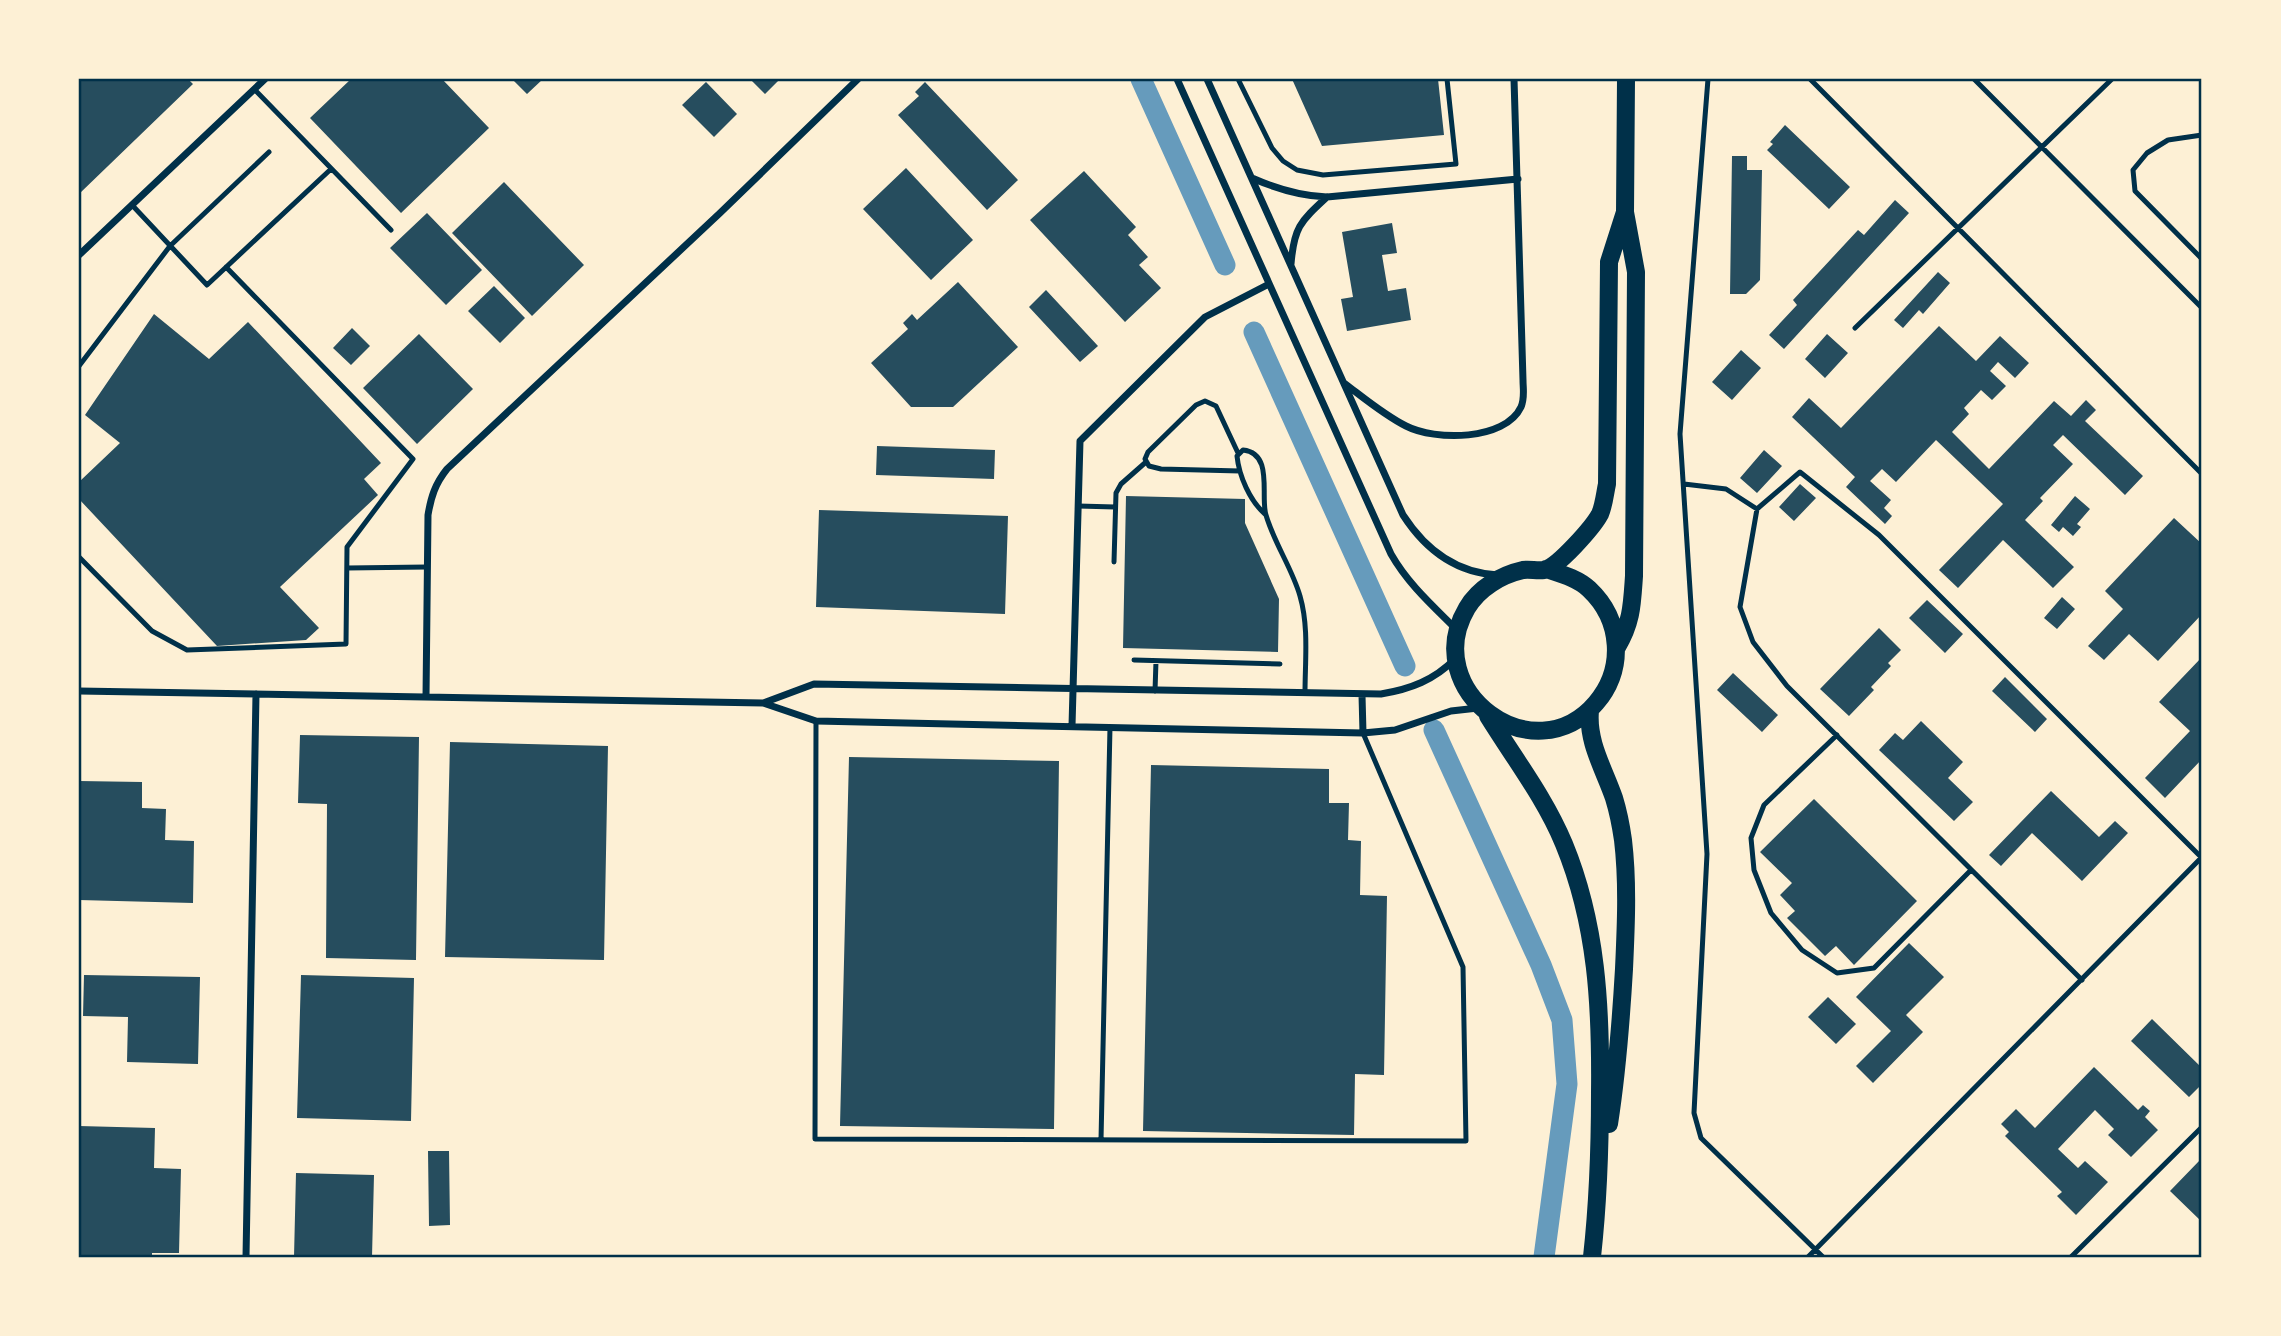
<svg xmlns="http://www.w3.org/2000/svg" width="2281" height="1336" font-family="Overpass,sans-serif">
<rect width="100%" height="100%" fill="#fdf0d5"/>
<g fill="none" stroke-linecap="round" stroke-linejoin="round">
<path stroke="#669bbc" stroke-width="21" d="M1141 79 1225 265
M1254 332 1405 666
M1434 730 1541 965 1562 1020 1567 1084 1544 1257"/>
</g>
<path fill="#264d5e" d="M79 79H188L193 84 79 194Z
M351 79H442L489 128 401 213 310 118Z
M512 79H543L527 94Z
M750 79H780L765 94Z
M1292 79H1438L1444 135 1322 146Z
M706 82 737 114 714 137 682 105Z
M925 82 1018 180 987 210 898 115 919 96 915 92Z
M1785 125 1850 187 1829 209 1767 150 1773 144 1770 142Z
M1732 156H1747V170H1762L1760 280 1746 294H1730Z
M906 168 973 240 931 280 863 209Z
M1084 171 1136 227 1128 235 1148 257 1139 265 1161 288 1125 322 1030 220Z
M504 182 584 265 532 316 452 233Z
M1895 200 1909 213 1784 349 1769 335 1797 305 1793 300 1858 230 1864 235Z
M427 213 482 270 446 305 390 248Z
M1392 223 1397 253 1382 255 1388 291 1406 288 1411 320 1347 331 1341 299 1353 297 1342 232Z
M1938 272 1950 283 1923 314 1919 310 1903 328 1894 320Z
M958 282 1018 347 953 407H911L871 363 908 329 903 323 912 314 917 320Z
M494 286 525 318 500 343 468 311Z
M1046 290 1098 346 1080 362 1029 307Z
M154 314 209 359 248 322 381 463 364 479 378 495 280 587 319 628 306 640 217 646 79 499V482L120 443 85 415Z
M1939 326 1976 361 2000 336 2029 363 2015 378 1998 362 1990 371 2006 386 1992 400 1981 390 1964 408 1969 414 1952 432 1989 469 2054 401 2071 416 2086 400 2096 410 2085 421 2143 476 2125 495 2063 435 2053 445 2073 464 2040 498 2043 501 2025 520 2074 567 2053 588 2003 540 1958 588 1939 570 2003 504 1936 440 1896 482 1882 469 1870 481 1891 500 1884 508 1892 516 1885 524 1846 487 1855 477 1792 417 1809 398 1841 428Z
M352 328 370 346 351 365 333 348Z
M419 334 473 389 417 444 363 388Z
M1827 334 1848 353 1825 378 1805 359Z
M1741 350 1761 368 1732 400 1712 382Z
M877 446 995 450 994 479 876 475Z
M1764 450 1782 466 1757 493 1740 478Z
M1800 484 1816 498 1794 521 1779 507Z
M1126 496 1245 499V523L1279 599 1278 652 1123 648Z
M2075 496 2090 509 2077 524 2081 527 2073 536 2063 527 2059 532 2051 525Z
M819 510 1008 516 1005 614 816 607Z
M2174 518 2202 544V614L2158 661 2129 634 2104 660 2088 646 2123 609 2105 591Z
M2062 597 2075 609 2057 629 2044 618Z
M1927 600 1963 634 1945 653 1909 618Z
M1879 628 1901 650 1888 663 1891 666 1871 687 1874 690 1849 716 1820 689Z
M2202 657V759L2165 798 2145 778 2190 731 2159 702Z
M1733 673 1778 715 1762 732 1717 690Z
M2005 677 2047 719 2035 732 1992 691Z
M1921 721 1963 762 1948 778 1973 802 1954 821 1879 750 1895 733 1903 740Z
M300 735 419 737 416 960 326 958 327 804 298 803Z
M450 742 608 746 604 960 445 957Z
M849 757 1059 761 1054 1129 840 1126Z
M1151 765 1329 769V803H1349L1348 840 1361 841 1360 895 1387 896 1384 1075 1355 1074 1354 1135 1143 1131Z
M79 781 142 782V808L166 809 165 840 194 841 193 903 79 900Z
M2051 791 2099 837 2115 821 2128 833 2082 881 2032 833 2001 866 1989 855Z
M1814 799 1917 901 1854 965 1836 946 1825 956 1787 918 1795 911 1780 895 1792 883 1760 852Z
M1909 943 1944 977 1906 1015 1923 1032 1873 1083 1856 1066 1891 1031 1856 997Z
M84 975 200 977 198 1064 127 1062 128 1017 83 1016Z
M301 975 414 978 411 1121 297 1118Z
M1828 997 1856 1024 1836 1044 1808 1017Z
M2152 1019 2202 1068V1084L2189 1097 2131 1041Z
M2094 1067 2138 1110 2143 1105 2150 1111 2145 1117 2158 1130 2131 1157 2108 1135 2114 1129 2095 1110 2058 1149 2078 1168 2085 1161 2108 1182 2076 1215 2057 1196 2062 1192 2005 1136 2009 1132 2001 1124 2016 1109 2035 1128Z
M79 1126 155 1128 154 1168 181 1169 179 1253H152V1257H79Z
M428 1151H449L450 1225 429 1226Z
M2200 1160 2202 1162V1222L2170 1191Z
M296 1173 374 1175 372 1257H294Z"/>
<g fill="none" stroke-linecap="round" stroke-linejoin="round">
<path stroke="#003049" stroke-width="5" d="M1238 79 1272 148 1283 161 1297 170 1323 175 1456 164 1447 79
M1708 79 1680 434 1707 854 1694 1113 1701 1138 1823 1257
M1810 79 2202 474
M1974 79 2202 308
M254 89 391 230
M2202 135 2168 140 2147 153 2133 170 2135 191 2202 259
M132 205 207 285 331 169
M1855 328 2112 79
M79 366 170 246 269 152
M1238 453 1216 406 1205 401 1196 405 1148 452 1145 459 1149 466 1161 469 1240 471
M1684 484 1726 489 1757 509 1800 472 1879 535 2202 858
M1078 506 1115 507
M1757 509 1740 607 1753 642 1787 686 2082 980
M1265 514C1250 501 1239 476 1237 456L1243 450C1274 453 1260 497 1266 515 1274 543 1292 568 1300 596 1309 627 1305 661 1305 693
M79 557 152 631 187 650 346 644 347 547 413 459 226 267
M1114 562 1116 493 1121 484 1146 462
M347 568 427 567
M1134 660 1280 664
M1155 691 1156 661
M816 721 815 1139 1466 1141 1463 967 1363 733
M1837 735 1764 805 1751 838 1754 870 1771 913 1802 950 1837 973 1874 968 1971 870
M1101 1140 1110 727
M1808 1257 2202 857
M2071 1257 2202 1127"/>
<path stroke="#003049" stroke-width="7" d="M1177 79 1391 554C1408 584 1433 606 1457 630
M1207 79 1403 515C1425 549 1456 573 1498 575
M1252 178C1277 189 1300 196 1327 197L1518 179
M79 255 265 79
M1291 264C1294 227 1300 222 1327 197
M1344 383C1364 398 1384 415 1406 426 1435 441 1505 441 1521 407 1525 398 1523 389 1523 380L1514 79
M79 691 763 703 816 721 1363 733 1395 730 1451 711 1478 708
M1362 695 1363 733
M426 697 428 515C431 497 435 484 447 469L720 213 858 79
M763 703 814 684 1381 694C1411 689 1434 680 1455 659
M1072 726 1080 441 1205 317 1269 284
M246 1257 256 694"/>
<path stroke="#003049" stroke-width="18" d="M1546 569C1561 574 1577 578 1589 589 1622 620 1625 669 1596 703 1534 776 1418 691 1467 608 1479 588 1501 575 1523 570 1530 569 1537 571 1544 570 1558 567 1593 527 1600 514 1604 505 1605 493 1607 484L1609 262 1625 212
M1617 647C1632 622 1632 604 1634 576L1636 272 1625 212 1626 79
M1590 711C1587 742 1604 769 1614 798 1618 811 1621 826 1623 840 1628 882 1626 926 1624 969 1621 1021 1617 1072 1609 1124
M1488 716C1514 758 1545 798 1564 844 1597 924 1601 1007 1600 1093 1600 1148 1598 1203 1592 1257"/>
</g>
<rect width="2281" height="1336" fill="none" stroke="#fdf0d5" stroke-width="161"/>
<rect x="80" y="80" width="2120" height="1176" fill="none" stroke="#003049" stroke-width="2.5"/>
</svg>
